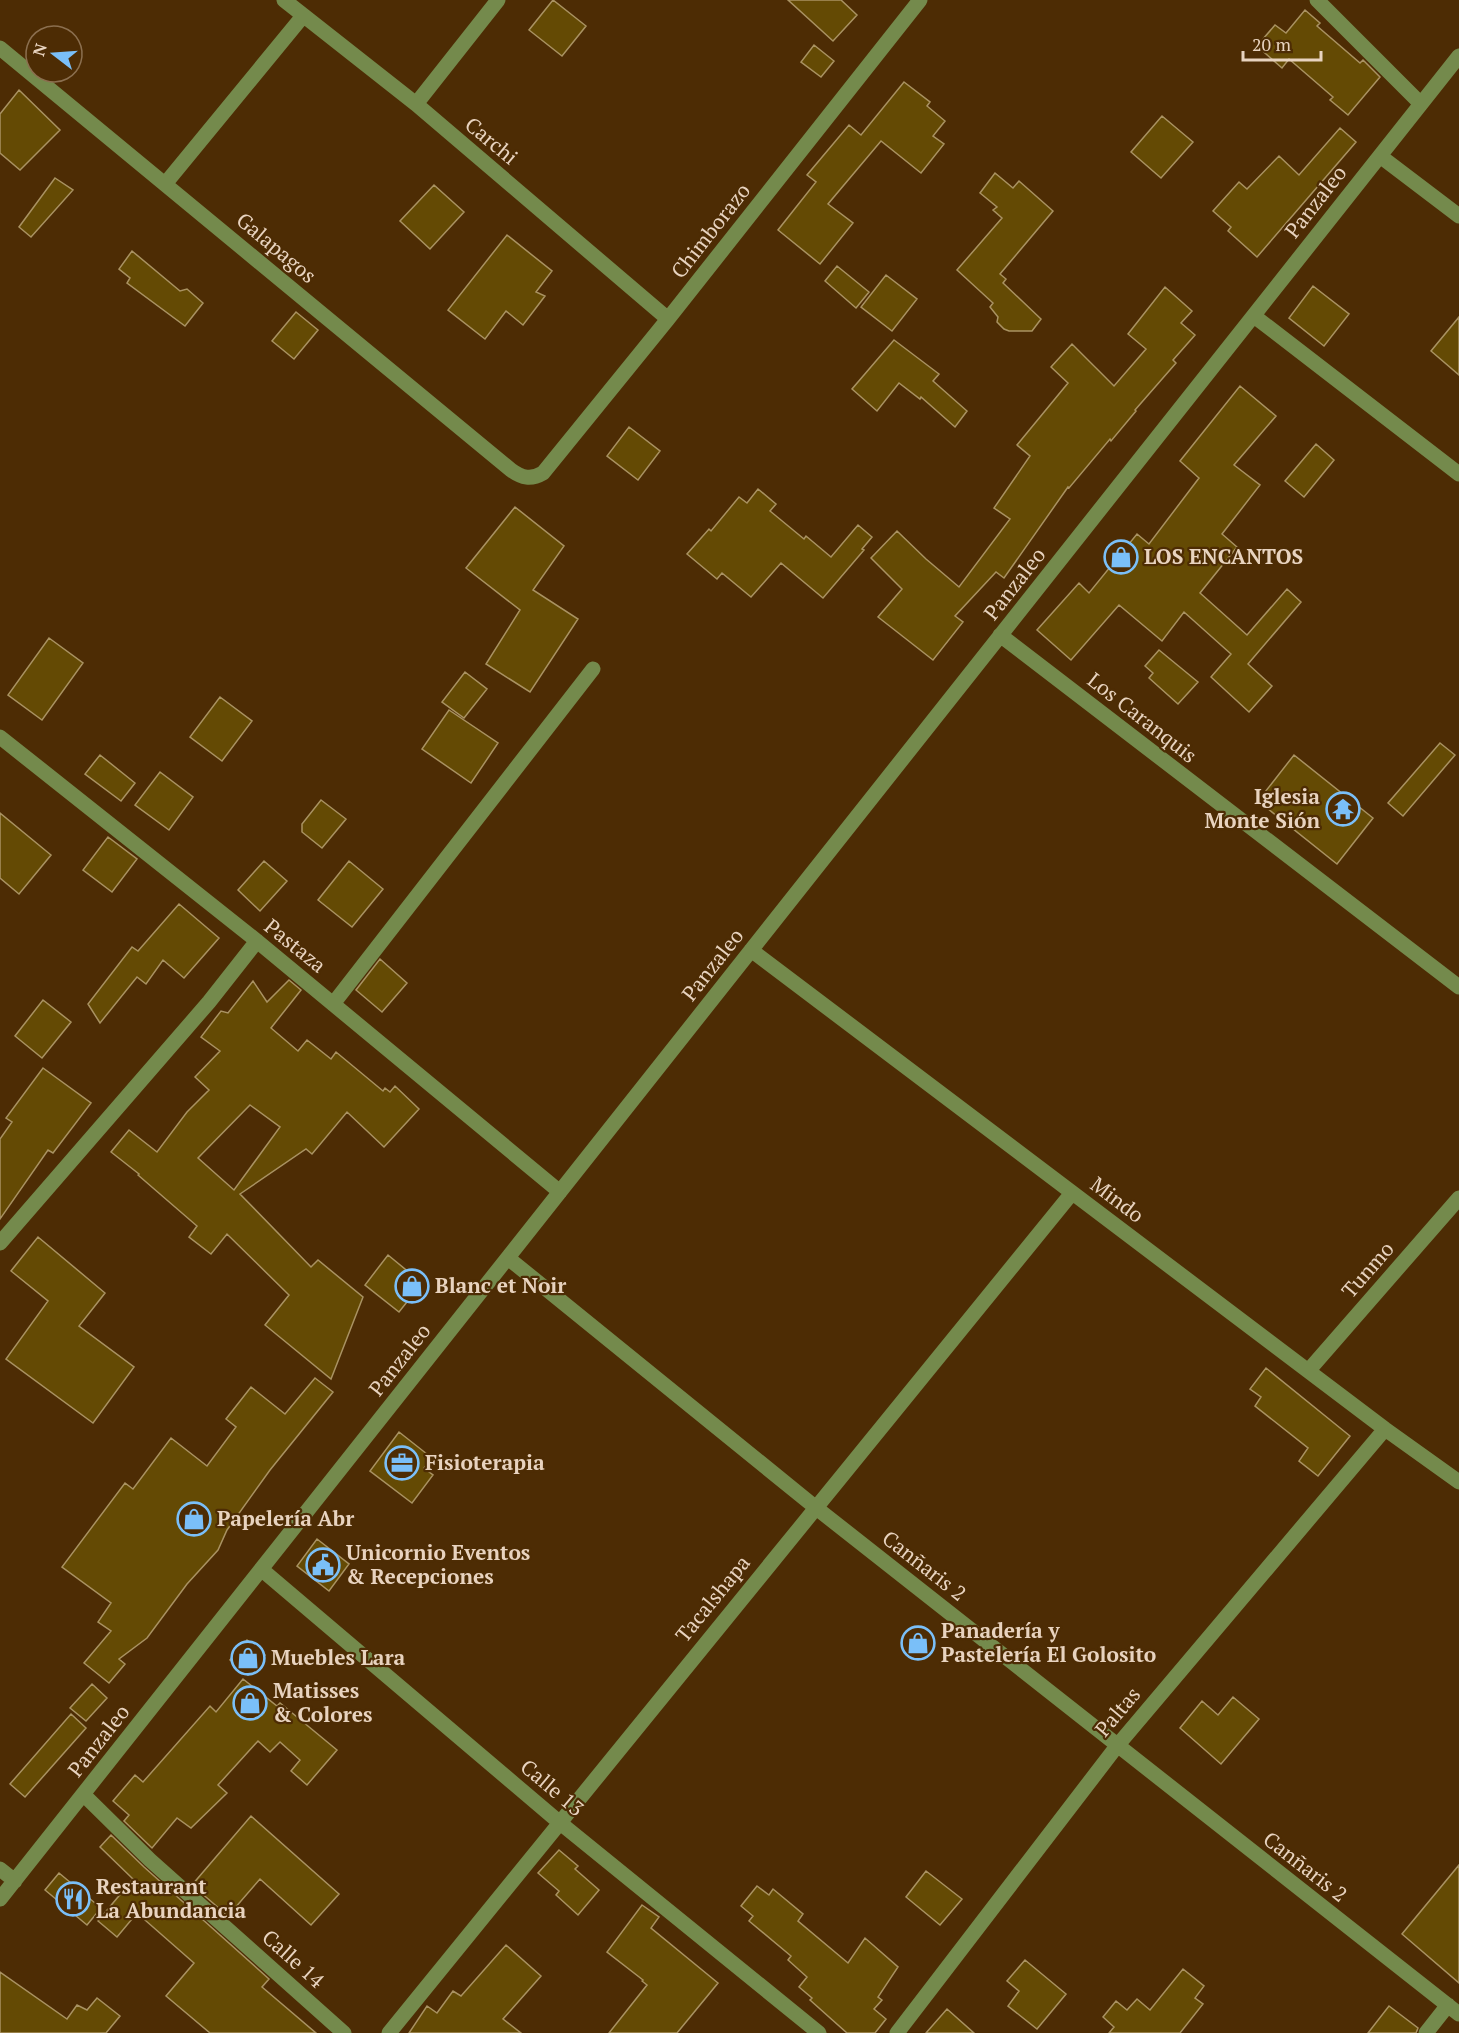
<svg xmlns="http://www.w3.org/2000/svg" width="1459" height="2033" font-family="'PT Serif',serif">
<rect width="100%" height="100%" fill="#4d2c04"/>
<path fill="#644a04" stroke="#a99262" stroke-width="1.5" fill-rule="evenodd" d="M553 0 586 26 562 56 529 30Z
M788 0H841L857 15 833 41Z
M1305 10 1320 23 1317 26 1360 63 1363 60 1380 77 1348 115 1330 100 1333 97 1289 59 1282 68 1257 46 1275 25 1286 33Z
M814 45 834 61 821 77 801 62Z
M904 82 930 102 927 106 945 121 933 136 944 144 921 173 881 141 828 204 853 223 820 264 778 230 816 182 807 175 849 125 861 135Z
M19 90 60 130 20 170 0 153V114Z
M1162 116 1193 142 1161 178 1131 152Z
M1340 128 1356 142 1257 257 1228 231 1231 227 1213 211 1239 182 1247 189 1279 156 1299 175Z
M995 173 1013 188 1019 181 1053 211 1000 274 1006 279 1003 283 1041 319 1032 331H1009L1004 329 997 322 998 317 990 307 993 303 957 270 1002 218 993 210 997 207 980 193Z
M55 178 73 190 31 237 19 227Z
M434 185 464 212 430 249 400 221Z
M507 235 552 271 536 292 545 296 523 325 506 311 485 339 448 310Z
M132 251 180 291 187 289 203 303 185 326 127 283 130 278 119 269Z
M837 266 869 292 856 308 825 281Z
M886 275 917 299 892 331 861 307Z
M1313 286 1349 314 1324 346 1289 318Z
M1165 287 1192 311 1181 323 1195 335 1173 360 1176 363 1135 410 1136 411 1111 441 1110 439 1069 488 1068 487 1004 578 996 572 955 616 963 622 933 660 878 617 902 589 871 558 897 531 926 559 959 587 1010 519 994 508 1030 456 1017 445 1068 383 1051 367 1072 344 1114 386 1146 349 1128 334Z
M296 312 318 330 294 359 272 341Z
M1459 317V375L1431 351Z
M894 340 939 374 933 381 967 411 955 427 921 397 920 399 899 383 877 411 852 389Z
M1240 386 1276 416 1234 465 1260 485 1222 534 1237 547 1200 593 1247 635 1287 589 1301 602 1248 664 1272 686 1249 712 1211 677 1231 654 1184 612 1162 641 1119 605 1071 660 1037 630 1079 583 1089 593 1137 534 1149 544 1199 478 1180 461Z
M629 427 660 451 638 480 607 456Z
M1316 444 1334 460 1304 497 1285 481Z
M758 489 776 504 770 511 804 539 806 536 831 557 858 525 872 537 862 549 864 550 823 598 781 563 751 597 722 573 717 579 687 554 709 529 711 531 739 497 747 503Z
M515 507 564 546 533 590 578 619 530 692 486 664 520 610 466 568Z
M49 638 83 663 42 720 8 695Z
M1159 650 1198 682 1178 704 1149 678 1153 673 1145 666Z
M465 672 487 689 464 718 442 702Z
M220 697 252 721 222 761 190 737Z
M449 710 498 743 471 783 422 749Z
M1440 743 1455 755 1403 816 1388 803Z
M100 755 135 783 121 801 85 774Z
M1294 755 1373 818 1337 864 1258 801Z
M160 772 193 797 169 830 135 805Z
M321 800 346 819 322 848 302 832V824Z
M0 813 51 855 19 894 0 878Z
M108 837 137 859 112 892 83 870Z
M264 861 287 881 260 911 238 890Z
M349 861 383 889 352 927 318 900Z
M179 904 219 938 184 978 163 960 146 984 137 977 100 1023 88 1004 132 947 138 951Z
M380 959 407 983 382 1012 356 990Z
M289 980 301 990 271 1028 298 1051 307 1040 331 1059 336 1052 383 1091 385 1088 390 1092 395 1086 419 1109 384 1147 347 1112 312 1154 306 1149 240 1194 311 1267 318 1260 363 1297 331 1379 265 1325 289 1295 227 1234 211 1254 189 1237 197 1226 138 1175 139 1174 111 1152 129 1130 157 1152 187 1112 209 1090 195 1077 220 1051 201 1037 221 1011 228 1013 253 981 267 1002ZM250 1105 280 1127 234 1190 198 1158Z
M43 1000 71 1022 42 1058 15 1036Z
M43 1068 91 1103 53 1153 48 1150 0 1219V1139L12 1122 6 1118Z
M38 1237 105 1293 79 1326 134 1367 93 1423 6 1359 48 1301 11 1271Z
M388 1255 422 1283 399 1312 365 1285Z
M1266 1368 1350 1436 1318 1476 1299 1461 1308 1448 1255 1406 1261 1397 1250 1389Z
M315 1378 333 1392 270 1470 227 1530 218 1550 187 1584 147 1638 119 1659 125 1664 109 1683 84 1663 111 1631 98 1622 111 1603 62 1567 125 1483 133 1489 171 1438 207 1466 236 1427 226 1419 251 1387 285 1414Z
M399 1432 432 1458 424 1468 433 1475 412 1503 370 1471Z
M317 1539 349 1564 329 1591 297 1566Z
M247 1640 265 1655 248 1675 230 1660Z
M243 1679 277 1706 280 1703 337 1750 307 1785 291 1771 300 1760 280 1742 270 1752 258 1741 218 1785 227 1793 191 1828 177 1818 152 1848 124 1821 129 1815 113 1801 135 1775 143 1782 210 1706 216 1712Z
M92 1684 107 1698 86 1721 70 1708Z
M1233 1697 1259 1719 1221 1764 1180 1728 1202 1701 1218 1715Z
M71 1714 86 1728 25 1797 10 1784Z
M251 1816 339 1894 311 1925 260 1879 228 1916 192 1885Z
M111 1835 144 1867 269 1979 262 1987 316 2033H210L166 1996 194 1963 137 1913 117 1937 98 1921 133 1879 100 1847Z
M559 1850 578 1866 575 1869 599 1890 578 1915 556 1895 559 1891 538 1873Z
M1459 1865V1983L1402 1934Z
M926 1871 962 1899 940 1925 906 1897Z
M59 1873 101 1908 87 1925 45 1890Z
M757 1886 769 1895 773 1889 803 1914 798 1921 848 1963 865 1938 898 1967 878 1997 882 2000 874 2009 886 2019 875 2033H847L810 2000 812 1998 799 1987 807 1977 788 1960 791 1956 749 1921 753 1916 741 1906Z
M642 1905 659 1917 651 1928 718 1983 677 2033H609L647 1985 642 1981 643 1980 607 1952Z
M506 1945 541 1976 503 2019 521 2033H409L427 2006 437 2013 453 1991 461 1996Z
M1025 1960 1066 1994 1037 2029 1008 2006 1019 1991 1007 1981Z
M1183 1969 1204 1986 1195 1998 1203 2004 1180 2033H1109L1114 2027 1103 2017 1116 2001 1127 2010 1137 1999 1150 2010Z
M0 1972 67 2019 77 2005 87 2010 97 1998 120 2016 106 2033H0Z
M1389 2006 1418 2028 1416 2033H1368Z
M947 2009 974 2033H926Z"/>
<g fill="none" stroke-linecap="round" stroke-linejoin="round">
<path stroke="#748a4c" stroke-width="15" d="M284 0 416 104 668 319
M1317 0 1421 104
M0 48 511 470C522 478 531 480 543 473L668 319 920 0
M416 104 498 0
M1380 156 1459 216
M165 184 303 16
M1254 316 1459 474
M1000 635 1459 987
M0 737 257 941 560 1192
M751 950 1385 1429 1459 1482
M333 1004 593 669
M0 1243 209 1002 257 941
M508 1258 815 1507 1459 2014
M1309 1370 1459 1198
M261 1569 559 1822 819 2033
M83 1794 150 1860 344 2033
M0 1869 15 1881
M0 1899 1459 56
M389 2033 1072 1193
M897 2033 1117 1746 1385 1429
M1426 2033 1448 2005"/>
</g>
<defs>
<symbol id="shop-ring" viewBox="-11 -11 22 22"><circle r="9.5" fill="#4d2c04" stroke="#7abff8" stroke-width="1.5"/><path d="M-5-2.5h2.3a2.7 3.5 0 0 1 5.4 0H5L5.5 6h-11ZM-1.5-2.5h3a1.5 2.3 0 0 0-3 0Z" fill="#7abff8"/></symbol>
<symbol id="temple-ring" viewBox="-11 -11 22 22"><circle r="9.5" fill="#4d2c04" stroke="#7abff8" stroke-width="1.5"/><path d="M0-6L5-2H3V0L6.5 2.5H4V6H1.5V3h-3V6H-4V2.5H-6.5L-3 0V-2H-5Z" fill="#7abff8"/></symbol>
<symbol id="office-ring" viewBox="-11 -11 22 22"><circle r="9.5" fill="#4d2c04" stroke="#7abff8" stroke-width="1.5"/><path d="M-6-3h4V-5.5h4V-3h4V5H-6ZM-1-4.5V-3h2v-1.5ZM-6 0V1H6V0Z" fill="#7abff8"/></symbol>
<symbol id="civic-ring" viewBox="-11 -11 22 22"><circle r="9.5" fill="#4d2c04" stroke="#7abff8" stroke-width="1.5"/><path d="M-.6-6.5H3V-4.5H.6V-3L4-1V1h2V6H-6V1h2V-1L-.6-3ZM-1.2 2.5V6h2.4V2.5Z" fill="#7abff8"/></symbol>
<symbol id="restaurant-ring" viewBox="-11 -11 22 22"><circle r="9.5" fill="#4d2c04" stroke="#7abff8" stroke-width="1.5"/><path d="M-5-6h1v4h1v-4h1v4h1v-4h1v5L-1.5 .5V6h-2V.5L-5-1ZM5-6V6H3V1.5H1.5Q1.5-4 5-6Z" fill="#7abff8"/></symbol>
</defs>
<g fill-rule="evenodd">
<use href="#shop-ring" x="1102" y="538" width="38" height="38"/>
<use href="#temple-ring" x="1324" y="790" width="38" height="38"/>
<use href="#shop-ring" x="393" y="1267" width="38" height="38"/>
<use href="#office-ring" x="383" y="1444" width="38" height="38"/>
<use href="#shop-ring" x="175" y="1500" width="38" height="38"/>
<use href="#civic-ring" x="304" y="1546" width="38" height="38"/>
<use href="#shop-ring" x="899" y="1624" width="38" height="38"/>
<use href="#shop-ring" x="229" y="1639" width="38" height="38"/>
<use href="#shop-ring" x="231" y="1684" width="38" height="38"/>
<use href="#restaurant-ring" x="54" y="1880" width="38" height="38"/>
</g>
<g text-anchor="middle" stroke-width="4.5" stroke-linejoin="round" paint-order="stroke">
<g font-size="21" fill="#e8d3bf" stroke="#4d2c04">
<text transform="translate(491 141) rotate(40)" y="7">Carchi</text>
<text transform="translate(1316 202) rotate(-52)" y="7">Panzaleo</text>
<text transform="translate(711 231) rotate(-52)" y="7">Chimborazo</text>
<text transform="translate(276 248) rotate(40)" y="7">Galapagos</text>
<text transform="translate(1015 584) rotate(-52)" y="7">Panzaleo</text>
<text transform="translate(1142 718) rotate(38)" y="7">Los Caranquis</text>
<text transform="translate(295 946) rotate(39)" y="7">Pastaza</text>
<text transform="translate(713 965) rotate(-52)" y="7">Panzaleo</text>
<text transform="translate(1117 1200) rotate(37)" y="7">Mindo</text>
<text transform="translate(1368 1270) rotate(-49)" y="7">Tunmo</text>
<text transform="translate(400 1360) rotate(-52)" y="7">Panzaleo</text>
<text transform="translate(924 1566) rotate(38)" y="7">Canñaris 2</text>
<text transform="translate(713 1599) rotate(-51)" y="7">Tacalshapa</text>
<text transform="translate(1118 1712) rotate(-50)" y="7">Paltas</text>
<text transform="translate(99 1741) rotate(-52)" y="7">Panzaleo</text>
<text transform="translate(552 1788) rotate(40)" y="7">Calle 13</text>
<text transform="translate(1305 1867) rotate(38)" y="7">Canñaris 2</text>
<text transform="translate(293 1959) rotate(42)" y="7">Calle 14</text>
</g>
<g font-size="21" font-weight="bold" fill="#e8d3bf" stroke="#4d2c04" text-anchor="start">
<text x="1144" y="564">LOS ENCANTOS</text>
<text x="1320" y="804" text-anchor="end">Iglesia<tspan x="1320" dy="24">Monte Sión</tspan></text>
<text x="435" y="1293">Blanc et Noir</text>
<text x="425" y="1470">Fisioterapia</text>
<text x="217" y="1526">Papelería Abr</text>
<text x="346" y="1560">Unicornio Eventos<tspan x="346" dy="24">&amp; Recepciones</tspan></text>
<text x="941" y="1638">Panadería y<tspan x="941" dy="24">Pastelería El Golosito</tspan></text>
<text x="271" y="1665">Muebles Lara</text>
<text x="273" y="1698">Matisses<tspan x="273" dy="24">&amp; Colores</tspan></text>
<text x="96" y="1894">Restaurant<tspan x="96" dy="24">La Abundancia</tspan></text>
</g>
</g>
<g transform="translate(54 54) rotate(287)"><circle r="28" fill="#4d2c04" stroke="#8b6f4f" stroke-width="1.5"/>
<path d="M0-4.5L10 22L0 15L-10 22Z" fill="#7abff8"/>
<text y="-9" font-size="16" font-weight="bold" text-anchor="middle" fill="#e8d3bf">N</text>
</g>
<path d="M1243 51v9h78v-9" fill="none" stroke="#e8d3bf" stroke-width="3"/>
<text x="1252" y="51" font-size="18" fill="#e8d3bf" stroke="#4d2c04" stroke-width="4.5" paint-order="stroke">20 m</text>
</svg>
